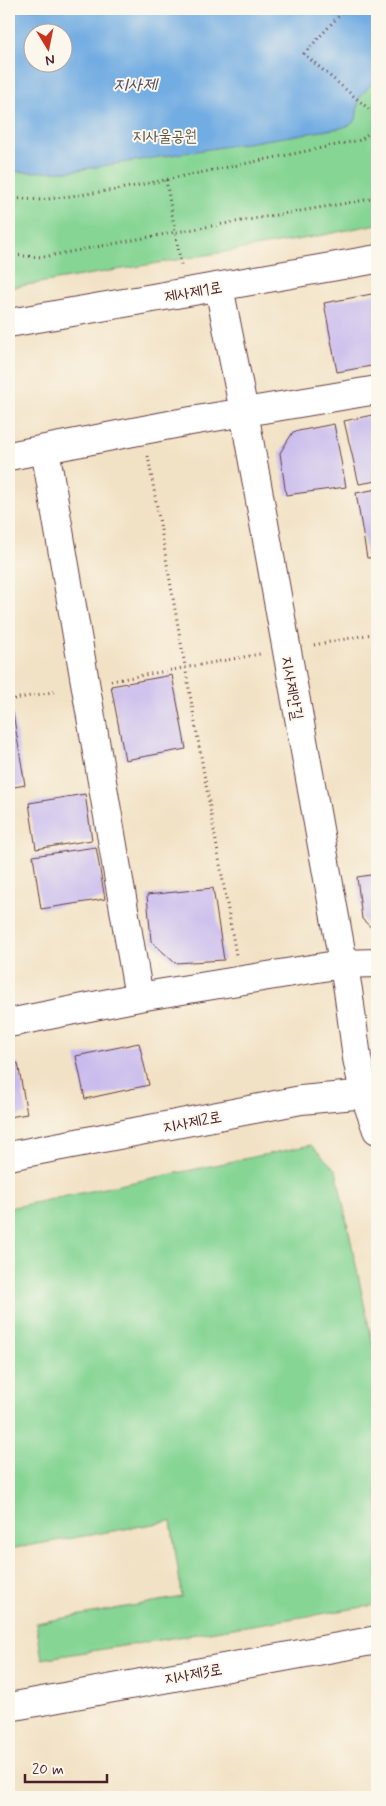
<svg xmlns="http://www.w3.org/2000/svg" width="386" height="1806" font-family="Mynerve,'Poor Story',sans-serif">
<rect width="100%" height="100%" fill="#fbf7ec"/>
<filter id="ink" filterUnits="userSpaceOnUse"><feTurbulence type="fractalNoise" baseFrequency=".02" numOctaves="2"/><feDisplacementMap in="SourceGraphic" scale="10" xChannelSelector="R" yChannelSelector="G"/><feConvolveMatrix kernelMatrix="1 2 1 2 8 2 1 2 1" color-interpolation-filters="sRGB"/></filter>
<filter id="wash" filterUnits="userSpaceOnUse"><feTurbulence type="fractalNoise" baseFrequency=".0096" numOctaves="4" result="noise"/><feDisplacementMap in="SourceGraphic" scale="20" xChannelSelector="R" yChannelSelector="G"/><feGaussianBlur stdDeviation="1.12" result="paint"/><feColorMatrix in="noise" values="0 0 0 0 0 0 0 0 0 0 0 0 0 0 0 0 0 1.4 0 .05"/><feComposite in="paint" operator="in"/></filter>
<g filter="url(#wash)">
<rect width="100%" height="100%" fill="#f2e2c5"/>
<path fill="#86d594" stroke="#687a60" fill-rule="evenodd" d="M9 9H377V224L308 238 9 288ZM32 32H62V62H32Z
M311 1145 336 1170 377 1365V1603L376 1605 42 1659 36 1623 182 1597 171 1521 9 1549V1208Z"/>
<path fill="#71ace2" stroke="#5e6686" fill-rule="evenodd" d="M9 9H377V82L371 84 359 99 356 120 350 125 341 128 71 171 27 172 9 171ZM32 32H62V62H32Z"/>
<g id="blocks">
<path fill="#c8baed" d="M377 293V365L337 372 324 303Z
M377 414V481L359 484 344 421Z
M334 424 346 487 286 495 280 453 293 432Z
M377 489V557L367 558 356 493Z
M172 675 186 749 125 760 111 686Z
M13 713 25 785 9 788V714Z
M85 794 92 840 36 849 29 803Z
M96 847 105 899 41 909 33 856Z
M377 874V933L362 919 357 877Z
M213 888 224 960 175 963 151 941 147 895Z
M139 1043 149 1085 85 1099 76 1056Z
M18 1063 27 1114 9 1117V1065Z"/>
</g>
</g>
<g filter="url(#ink)">
<use href="#blocks" fill-opacity="0" stroke="#633c42" stroke-width="1"/>
<g fill="none" stroke-linecap="round" stroke-linejoin="round">
<defs>
<path id="minor" d="M219 287 244 412 348 990 357 1058 364 1093 377 1130
M9 323 377 259
M45 449 139 997
M9 456 185 422 377 390
M9 1023 139 997 342 964 377 963
M9 1156 301 1100 377 1093
M9 1707 377 1640"/>
</defs>
<use href="#minor" stroke="#633c42" stroke-width="30"/>
<path stroke="#633c42" stroke-width="3" stroke-dasharray="1 4" stroke-linecap="butt" d="M345 9 304 54 377 116
M166 180 181 265
M9 198 41 200 115 190 361 140 377 126
M9 255 43 257 176 232 377 198
M148 456 236 955
M314 645 377 633
M111 681 260 654
M9 700 58 691"/>
<use href="#minor" stroke="#fff" stroke-width="28"/>
</g>
</g>
<g text-anchor="middle" stroke-width="4" stroke-linejoin="round" paint-order="stroke">
<g font-size="16" fill="#5c564a" stroke="#fbf7ec">
<text x="165" y="141">지사울공원</text>
</g>
<g font-size="16" fill="#4a1f2b" stroke="#fbf7ec">
<text transform="translate(193 291) rotate(-10)" y="6">제사제1로</text>
<text transform="translate(293 688) rotate(80)" y="6">지사제안길</text>
<text transform="translate(192 1121) rotate(-11)" y="6">지사제2로</text>
<text transform="translate(193 1673) rotate(-10)" y="6">지사제3로</text>
</g>
<g font-size="18" font-style="italic" fill="#58506b" stroke="#fbf7ec">
<text x="135" y="90">지사제</text>
</g>
</g>
<rect width="386" height="1806" fill="none" stroke="#fbf7ec" stroke-width="30"/>
<g transform="translate(48 48) rotate(170)"><circle r="24" fill="#fbf7ec" stroke="#b4a19f"/>
<path d="M0-4L9 19L0 12L-9 19Z" fill="#c8321e"/>
<text y="-8" font-size="14" font-weight="bold" text-anchor="middle" fill="#4a1f2b">N</text>
</g>
<path d="M25 1774v8h82v-8" fill="none" stroke="#4a1f2b" stroke-width="2.5"/>
<text x="32" y="1774" font-size="15" fill="#4a1f2b" stroke="#fbf7ec" stroke-width="4" paint-order="stroke">20 m</text>
</svg>
